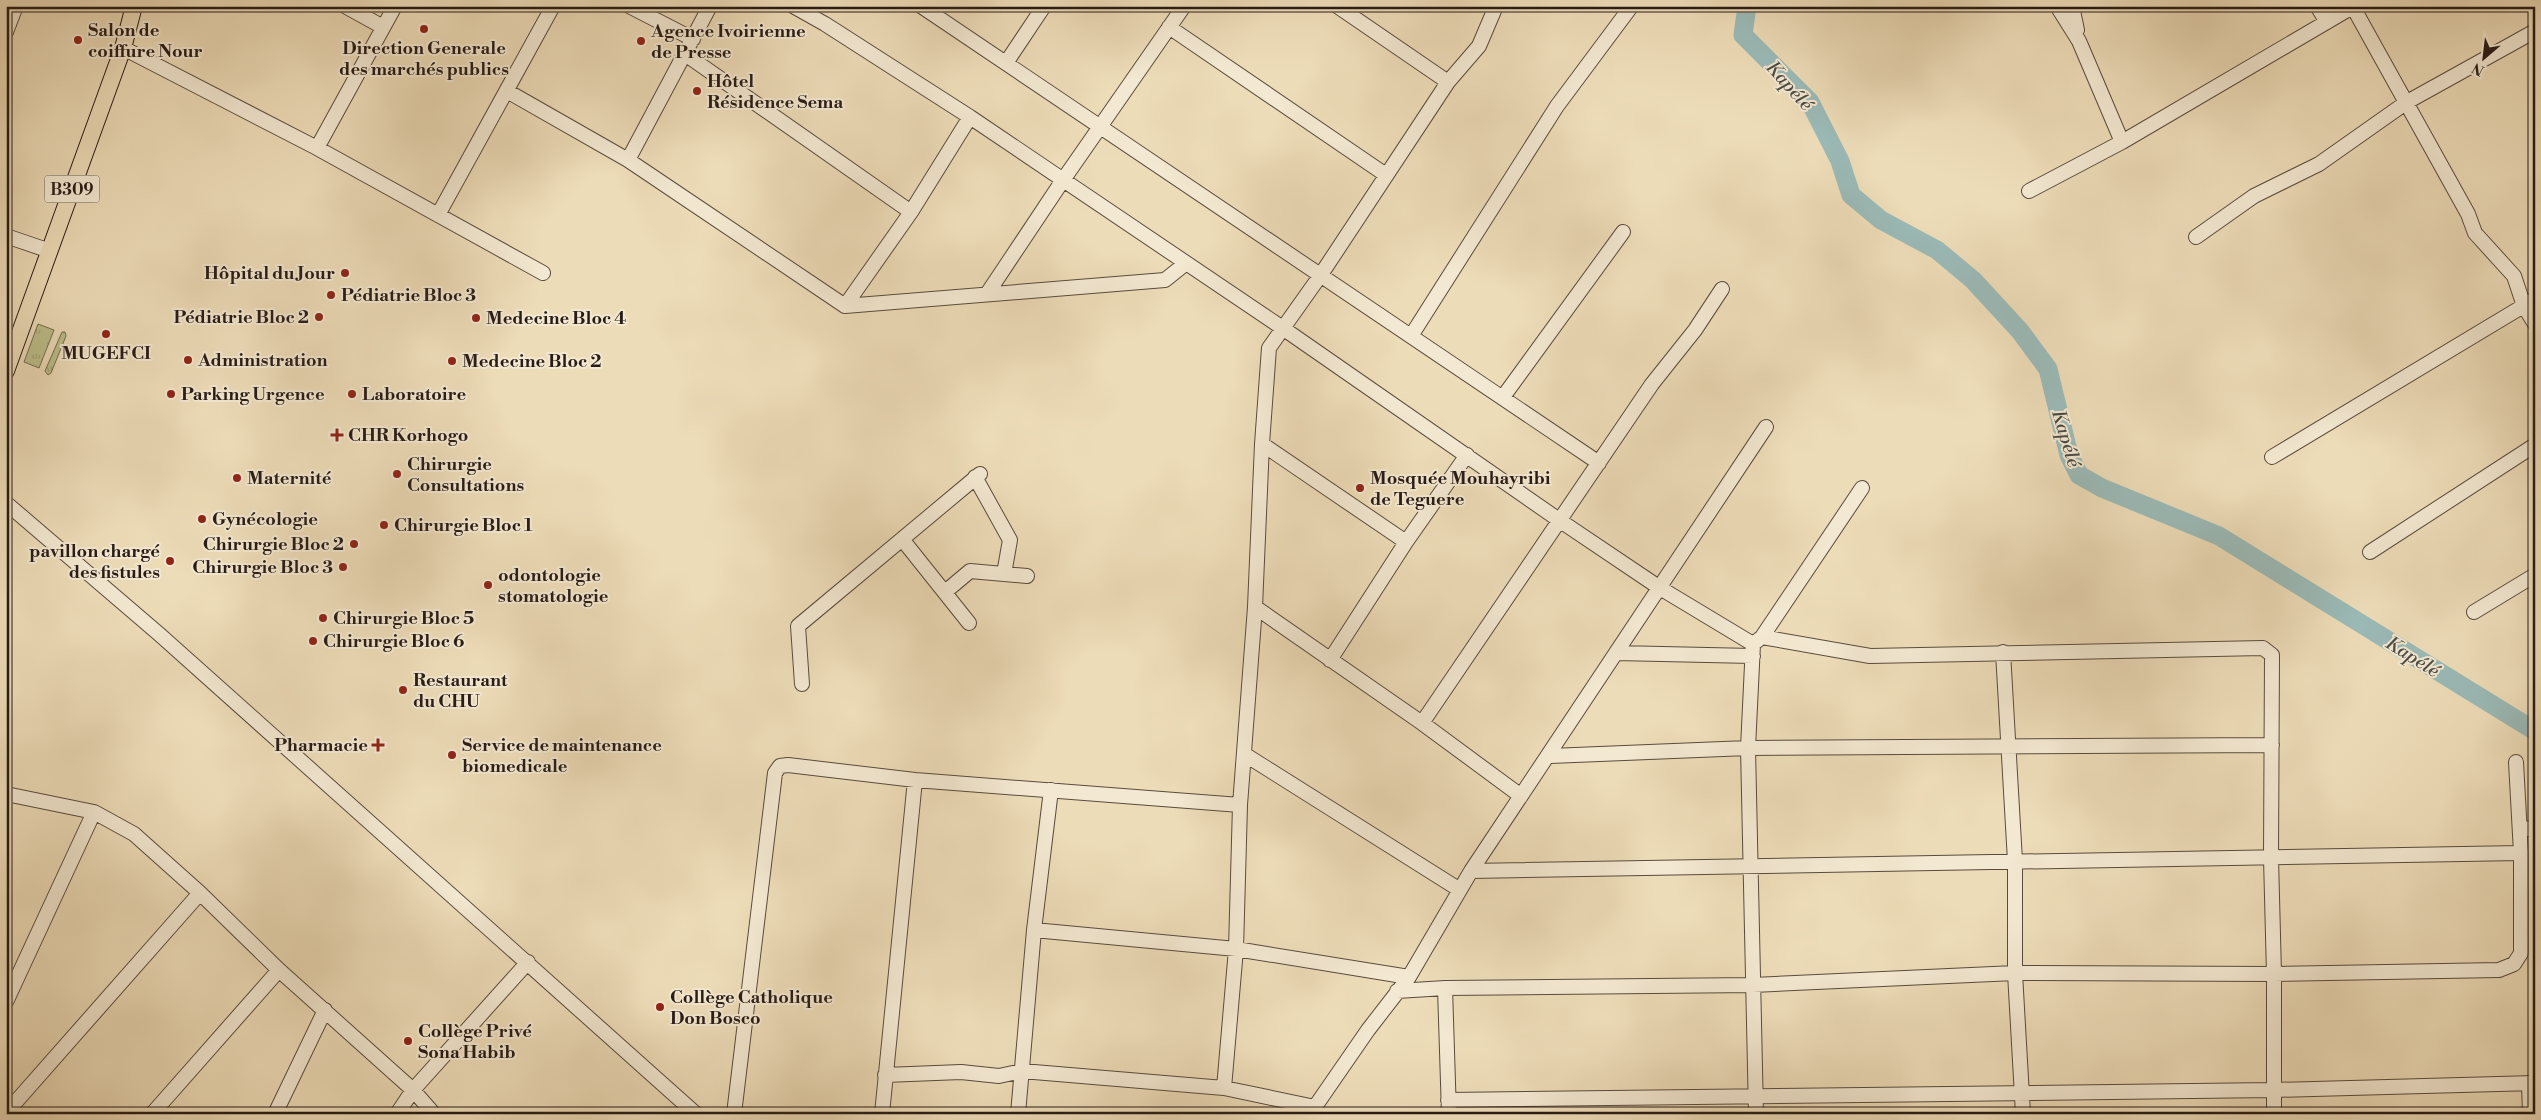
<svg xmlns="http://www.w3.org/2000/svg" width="2541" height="1120" font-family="'Libre Bodoni',serif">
<defs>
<pattern id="grass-tufts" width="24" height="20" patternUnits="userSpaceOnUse" patternTransform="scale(1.25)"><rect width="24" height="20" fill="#bdbf8b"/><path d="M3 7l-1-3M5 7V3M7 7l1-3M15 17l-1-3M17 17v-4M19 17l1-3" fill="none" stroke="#a2a477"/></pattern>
</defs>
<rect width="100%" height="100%" fill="#eddcb8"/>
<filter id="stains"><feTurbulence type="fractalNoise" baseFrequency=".004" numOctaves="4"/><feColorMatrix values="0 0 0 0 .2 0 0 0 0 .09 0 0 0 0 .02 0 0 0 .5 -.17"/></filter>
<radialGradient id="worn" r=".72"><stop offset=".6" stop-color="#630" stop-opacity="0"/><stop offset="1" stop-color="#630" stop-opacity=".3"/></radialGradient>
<path fill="url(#grass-tufts)" stroke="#726d50" d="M38 324 54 330 39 368 24 362Z
M62 332H65L66 336 51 373 48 375 45 371Z"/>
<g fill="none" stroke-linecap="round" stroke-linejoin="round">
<path stroke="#9bbab7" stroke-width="19" d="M1747 6 1743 35 1810 102 1840 161 1851 195 1881 220 1937 250 1973 280 2020 331 2048 369 2069 455 2079 475 2102 488 2219 536 2535 731"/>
<defs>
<path id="minor" d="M345 6 383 27
M629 6 693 39
M793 6 825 24 970 117 1284 329 1559 520 1660 588 1753 644
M921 6 1599 463
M1337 6 1448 82
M2057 6 2079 41 2122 142
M2072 6 2077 30
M2317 6 2327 22
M2353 7 2468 214 2475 233 2514 276 2524 306 2535 324
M1169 27 1386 175
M6 32 16 6
M123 48 317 148 543 273
M685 54 911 212
M1006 63 1044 6
M507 91 628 160 845 306 1165 280 1185 264
M317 148 395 6
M628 160 710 6
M2029 191 2122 142 2354 6
M438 215 553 6
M6 236 50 251
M2196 237 2254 196 2319 164 2407 102 2535 31
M987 294 1063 180 1184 6
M845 306 911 212 970 117
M1411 336 1557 106 1630 8
M1503 397 1623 232
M1262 444 1406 542
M2272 457 2535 299
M975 477 1010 540 1004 574
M6 503 159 634 696 1114
M902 539 969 623
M2370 552 2535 445
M945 592 970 571 1027 576
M1255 607 1422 723 1521 796
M2474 612 2535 575
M1762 637 1870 656 2263 648 2272 655 2271 858 2274 974V1114
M2003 652 2015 861V973L2023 1114
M1616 653 1753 656
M1330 660 1406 542 1467 455
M802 684 798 626 980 474
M1422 723 1652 384 1695 330 1722 289
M1244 754 1460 890
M1550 756 1748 748 2272 745
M6 794 94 812 134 834 200 893 279 970 413 1090 434 1114
M2520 828 2535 829
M1471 871 2521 853
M1034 930 1236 949 1409 977
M1445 988 1449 1114
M1397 991 1445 988 1753 985 2015 973 2274 974 2499 970 2514 964 2521 953V853L2516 762
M6 1002 94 812
M885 1075 961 1072 999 1076 1022 1071 1224 1088 1315 1107
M2529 1083 2530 1114
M1224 1088 1236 949 1240 805 1255 607 1262 444 1269 348 1320 276 1448 82 1479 46 1496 6
M1448 1100 2273 1090 2535 1083
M6 1113 200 893
M152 1114 279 970
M275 1114 325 1010
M397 1114 413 1090 528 962
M734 1114 775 773 780 766 788 765 915 780 1240 805
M882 1114 915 780
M1018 1114 1034 930 1051 790
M1310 1114 1368 1030 1409 977 1471 871 1766 427
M1756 1114 1748 748 1753 644 1762 637 1862 488"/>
<path id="major" d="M6 371 123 48 134 6"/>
</defs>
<use href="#minor" stroke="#594b3e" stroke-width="16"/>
<use href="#major" stroke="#281b16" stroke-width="18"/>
<use href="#minor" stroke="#f3e8d1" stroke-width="14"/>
<use href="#major" stroke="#eddcb8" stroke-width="16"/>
</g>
<g fill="#8f2418" stroke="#f3e8d1" stroke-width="2">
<circle cx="424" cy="29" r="5"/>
<circle cx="78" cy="40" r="5"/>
<circle cx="641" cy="41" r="5"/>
<circle cx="697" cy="91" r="5"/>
<circle cx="345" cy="273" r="5"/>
<circle cx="331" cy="295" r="5"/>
<circle cx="319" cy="317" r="5"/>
<circle cx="476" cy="318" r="5"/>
<circle cx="106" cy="334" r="5"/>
<circle cx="188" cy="360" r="5"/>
<circle cx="452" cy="361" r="5"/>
<circle cx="171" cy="394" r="5"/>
<circle cx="352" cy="394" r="5"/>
<path d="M334.5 427.5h5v5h5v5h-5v5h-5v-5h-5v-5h5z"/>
<circle cx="397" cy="474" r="5"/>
<circle cx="237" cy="478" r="5"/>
<circle cx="1360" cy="488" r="5"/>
<circle cx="202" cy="519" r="5"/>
<circle cx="384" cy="525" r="5"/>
<circle cx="354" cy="544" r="5"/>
<circle cx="170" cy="561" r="5"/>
<circle cx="343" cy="567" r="5"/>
<circle cx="488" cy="585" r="5"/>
<circle cx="323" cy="618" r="5"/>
<circle cx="313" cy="641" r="5"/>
<circle cx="403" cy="690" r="5"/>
<path d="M375.5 737.5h5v5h5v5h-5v5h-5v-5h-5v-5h5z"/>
<circle cx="452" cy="755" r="5"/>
<circle cx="660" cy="1007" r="5"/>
<circle cx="408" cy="1041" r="5"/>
</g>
<g text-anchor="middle" stroke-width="4" stroke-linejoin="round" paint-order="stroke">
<rect fill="#f3e8d1" stroke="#65584e" stroke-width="1" x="44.5" y="175.5" width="55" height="27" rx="4"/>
<g font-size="16" font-weight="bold" fill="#281b16">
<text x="72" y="195">B309</text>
</g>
<g font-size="18" font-weight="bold" fill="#281b16" stroke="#f3e8d1" text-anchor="start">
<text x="88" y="36">Salon de<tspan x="88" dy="21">coiffure Nour</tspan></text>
<text x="651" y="37">Agence Ivoirienne<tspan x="651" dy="21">de Presse</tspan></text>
<text x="424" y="54" text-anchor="middle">Direction Generale<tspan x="424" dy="21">des marchés publics</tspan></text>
<text x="707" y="87">Hôtel<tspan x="707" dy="21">Résidence Sema</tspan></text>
<text x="335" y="279" text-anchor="end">Hôpital du Jour</text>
<text x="341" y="301">Pédiatrie Bloc 3</text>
<text x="309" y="323" text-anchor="end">Pédiatrie Bloc 2</text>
<text x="486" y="324">Medecine Bloc 4</text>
<text x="106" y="359" text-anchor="middle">MUGEFCI</text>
<text x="198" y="366">Administration</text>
<text x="462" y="367">Medecine Bloc 2</text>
<text x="181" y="400">Parking Urgence</text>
<text x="362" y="400">Laboratoire</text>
<text x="348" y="441">CHR Korhogo</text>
<text x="407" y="470">Chirurgie<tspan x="407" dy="21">Consultations</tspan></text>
<text x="247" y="484">Maternité</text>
<text x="1370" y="484">Mosquée Mouhayribi<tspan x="1370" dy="21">de Teguere</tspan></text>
<text x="212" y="525">Gynécologie</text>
<text x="394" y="531">Chirurgie Bloc 1</text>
<text x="344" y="550" text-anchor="end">Chirurgie Bloc 2</text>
<text x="160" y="557" text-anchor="end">pavillon chargé<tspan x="160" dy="21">des fistules</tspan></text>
<text x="333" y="573" text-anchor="end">Chirurgie Bloc 3</text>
<text x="498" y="581">odontologie<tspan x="498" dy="21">stomatologie</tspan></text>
<text x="333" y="624">Chirurgie Bloc 5</text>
<text x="323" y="647">Chirurgie Bloc 6</text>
<text x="413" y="686">Restaurant<tspan x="413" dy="21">du CHU</tspan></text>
<text x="368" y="751" text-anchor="end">Pharmacie</text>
<text x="462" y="751">Service de maintenance<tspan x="462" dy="21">biomedicale</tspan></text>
<text x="670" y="1003">Collège Catholique<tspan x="670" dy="21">Don Bosco</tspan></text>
<text x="418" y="1037">Collège Privé<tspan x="418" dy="21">Sona Habib</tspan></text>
</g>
<g font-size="19" font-style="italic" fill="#4a4b46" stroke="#f3e8d1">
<text transform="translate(1790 85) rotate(48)" y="7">Kapélé</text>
<text transform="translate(2067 438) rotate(73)" y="7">Kapélé</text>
<text transform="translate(2413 656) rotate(32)" y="7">Kapélé</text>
</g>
</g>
<rect width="2541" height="1120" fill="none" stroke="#eddcb8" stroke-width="25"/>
<rect x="8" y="8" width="2526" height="1105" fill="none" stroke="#281b16" stroke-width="2.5"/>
<rect x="12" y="12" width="2516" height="1095" fill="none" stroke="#281b16"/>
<g transform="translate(2484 58) rotate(208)" stroke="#f3e8d1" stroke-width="4" paint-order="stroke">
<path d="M0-4L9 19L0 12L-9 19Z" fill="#281b16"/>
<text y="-8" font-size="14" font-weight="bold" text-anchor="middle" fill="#281b16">N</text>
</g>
<rect width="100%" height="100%" filter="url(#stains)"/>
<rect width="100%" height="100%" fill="url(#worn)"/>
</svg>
